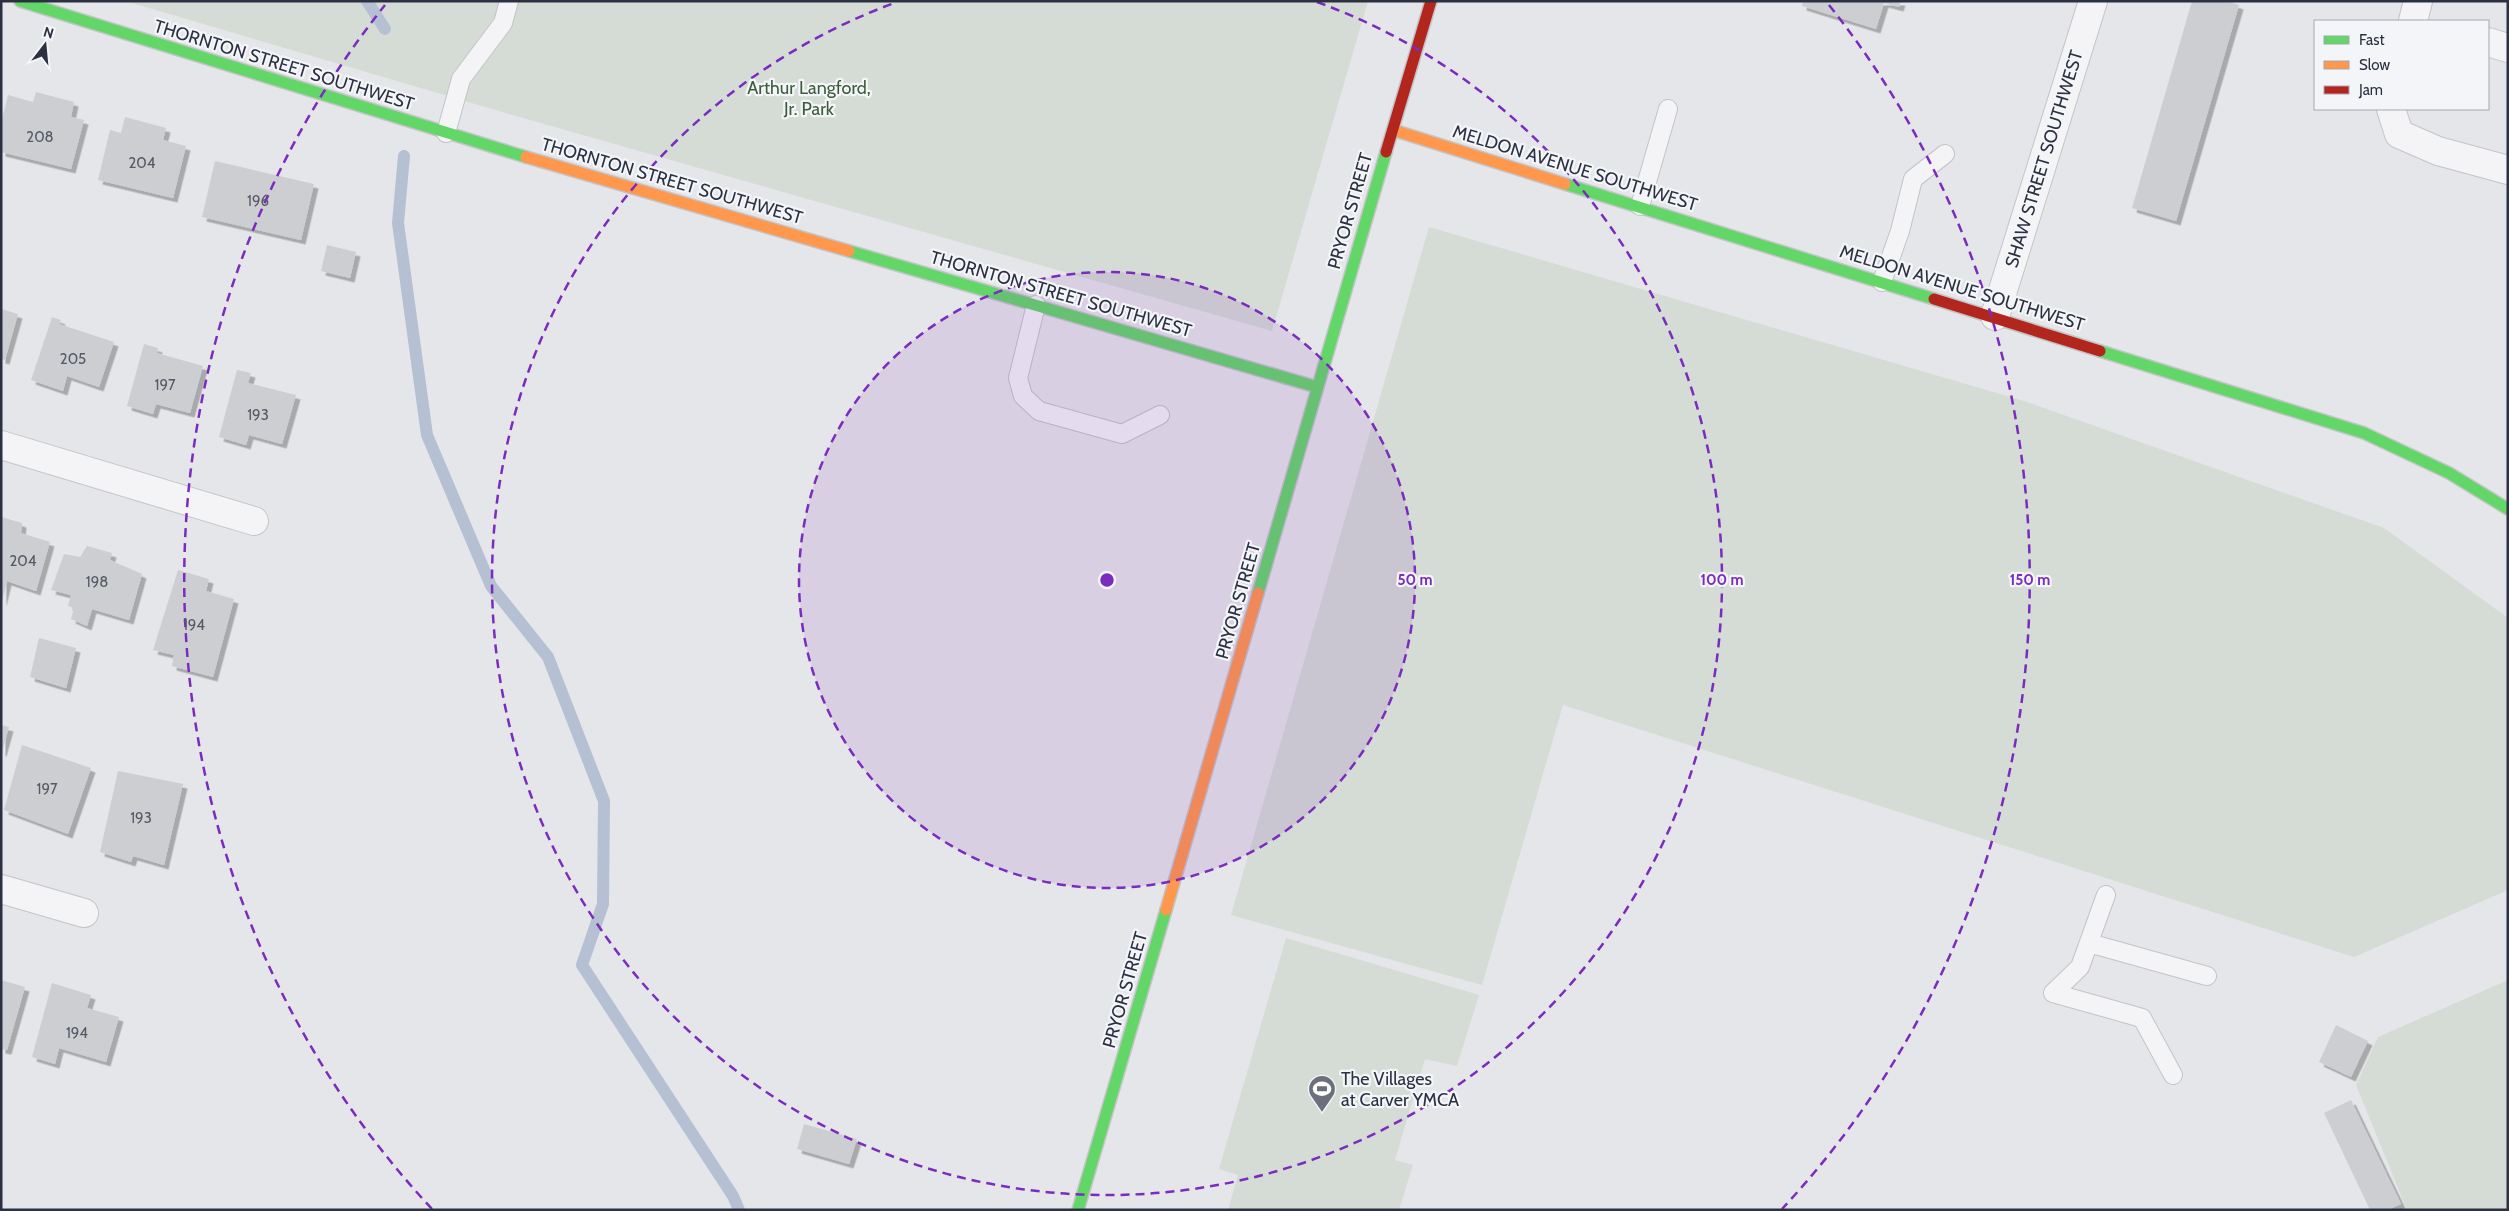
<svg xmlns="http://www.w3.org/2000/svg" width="2509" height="1211" font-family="Cabin,sans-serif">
<defs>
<filter id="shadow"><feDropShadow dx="4.5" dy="4.5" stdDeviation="0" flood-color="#0004"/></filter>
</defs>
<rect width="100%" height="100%" fill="#e5e6e9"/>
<path fill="#d4dcd5" d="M125 1H1368L1272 331 516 116Z
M1429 227 2024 401 2384 528 2508 618V890L2354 957 1563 705 1482 985 1231 915Z
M1286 938 1479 995 1457 1066 1425 1059 1395 1160 1413 1165 1399 1210H1228L1238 1175 1219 1169Z
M2508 980V1210H2407L2356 1085 2378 1037Z"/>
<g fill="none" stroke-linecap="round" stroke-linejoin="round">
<path stroke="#b5c0d2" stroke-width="12" d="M367 1 385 29
M404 156 398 223 427 435 491 586 548 657 604 801 603 904 582 965 733 1196 739 1210"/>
</g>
<path fill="#cdced1" filter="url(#shadow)" d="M1803 1H1901L1899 7 1884 3 1876 29 1802 6Z
M2192 1H2227L2239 5 2176 221 2132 208Z
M36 92 74 102 71 117 84 120 71 169 1 152V123L8 95 33 102Z
M125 117 166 128 163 140 186 146 173 198 98 180 110 130 121 133Z
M215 161 314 184 301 240 202 217Z
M327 245 356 252 350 278 321 271Z
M1 309 18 314 5 360 1 359Z
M52 317 61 320 59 324 114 342 99 387 67 376 63 391 31 380Z
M144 344 158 348 157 353 203 366 190 413 156 404 153 414 127 406Z
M237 370 251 373 248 383 296 395 282 444 249 435 246 445 219 437Z
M1 517 22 523 21 533 50 542 36 591 7 581 2 602Z
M87 546 112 553 110 560 142 574 129 620 92 609 87 626 71 619 74 608 68 606 71 595 51 590 64 554 80 557Z
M178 570 209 579 206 591 234 599 213 677 172 666 174 655 153 650Z
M39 638 76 648 66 688 30 677Z
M1 725 9 727 2 752H1Z
M22 745 91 768 68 834 4 810Z
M118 771 183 784 164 865 133 856 131 862 100 852Z
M1 980 25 987 7 1050 1 1049Z
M52 983 91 995 87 1008 119 1017 106 1062 59 1048 55 1064 32 1057Z
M2336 1025 2368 1041 2351 1077 2319 1062Z
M2351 1100 2401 1204 2387 1210H2370L2324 1113Z
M804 1124 857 1139 849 1164 797 1149Z"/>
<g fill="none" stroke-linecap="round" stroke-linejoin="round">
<defs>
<path id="lane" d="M446 133 461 79 503 23 509 1
M1640 206 1668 109
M1882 282 1900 231 1913 179 1945 154
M1036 305 1018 378 1023 396 1039 411 1122 434 1160 415
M2089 943 2207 976
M2053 993 2142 1018 2173 1075
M2053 993 2080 967 2106 895"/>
<path id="street" d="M2413 21 2418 1
M2488 42 2508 48
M2391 109 2399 134 2438 151 2508 170
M1995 316 2093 1
M1 445 254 521
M1 889 84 913"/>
<path id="fast" d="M20 1 526 157
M1565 184 1934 299
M849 251 1317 387
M2100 351 2364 433 2449 473 2508 509
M1258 593 1386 152
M1078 1210 1166 910"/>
<path id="slow" d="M1393 130 1565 184
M526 157 849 251
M1166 910 1258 593"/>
<path id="jam" d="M1386 152 1431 1
M1934 299 2100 351"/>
</defs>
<use href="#lane" stroke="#c3c4c7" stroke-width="20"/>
<use href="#street" stroke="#c3c4c7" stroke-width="30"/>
<use href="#fast" stroke="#c3c4c7" stroke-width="14"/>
<use href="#slow" stroke="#c3c4c7" stroke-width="14"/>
<use href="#jam" stroke="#c3c4c7" stroke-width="14"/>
<use href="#lane" stroke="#f4f4f6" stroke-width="18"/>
<use href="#street" stroke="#f4f4f6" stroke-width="28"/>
<use href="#fast" stroke="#63d668" stroke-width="11"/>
<use href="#slow" stroke="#ff974d" stroke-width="11"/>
<use href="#jam" stroke="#b3261e" stroke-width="11"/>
</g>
<circle cx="1107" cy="580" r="308" fill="#7b2cbf" fill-opacity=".12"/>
<g fill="none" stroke="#7b2cbf" stroke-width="2.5" stroke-dasharray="9 6">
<circle cx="1107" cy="580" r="308"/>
<path d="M1317 2A615 615 0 1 1 897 2"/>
<path d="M432 1209A923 923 0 0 1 385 5M1829 5A923 923 0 0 1 1782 1209"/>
</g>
<defs>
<symbol id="stadium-pin" viewBox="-11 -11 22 30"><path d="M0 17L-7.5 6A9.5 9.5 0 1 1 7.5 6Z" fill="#6d707c" stroke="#f3f5f8"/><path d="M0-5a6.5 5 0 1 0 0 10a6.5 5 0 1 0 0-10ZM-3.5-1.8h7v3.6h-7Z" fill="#fff"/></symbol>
</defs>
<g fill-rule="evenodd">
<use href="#stadium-pin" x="1306" y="1073" width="32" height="43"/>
</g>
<g text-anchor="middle" stroke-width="4.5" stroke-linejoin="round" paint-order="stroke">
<g font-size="15" fill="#555966">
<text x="40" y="142">208</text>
<text x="142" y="168">204</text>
<text x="258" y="206">196</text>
<text x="73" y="364">205</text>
<text x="165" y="390">197</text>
<text x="258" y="420">193</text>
<text x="23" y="566">204</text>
<text x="97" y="587">198</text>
<text x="194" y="630">194</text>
<text x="47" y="794">197</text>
<text x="141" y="823">193</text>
<text x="77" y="1038">194</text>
</g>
<g font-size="18" fill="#2c3142" stroke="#f3f5f8">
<text transform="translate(284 65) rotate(17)" y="6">THORNTON STREET SOUTHWEST</text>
<text transform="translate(2044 159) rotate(-73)" y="6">SHAW STREET SOUTHWEST</text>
<text transform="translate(1575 168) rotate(17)" y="6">MELDON AVENUE SOUTHWEST</text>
<text transform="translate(672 181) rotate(16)" y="6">THORNTON STREET SOUTHWEST</text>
<text transform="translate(1350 211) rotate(-74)" y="6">PRYOR STREET</text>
<text transform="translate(1962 288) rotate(17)" y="6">MELDON AVENUE SOUTHWEST</text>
<text transform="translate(1061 294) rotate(16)" y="6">THORNTON STREET SOUTHWEST</text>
<text transform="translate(1238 601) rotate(-74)" y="6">PRYOR STREET</text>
<text transform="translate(1125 990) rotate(-74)" y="6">PRYOR STREET</text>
</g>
<g font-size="18" fill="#3d5d3a" stroke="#f3f5f8">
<text x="809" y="94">Arthur Langford,<tspan x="809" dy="21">Jr. Park</tspan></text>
</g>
<g font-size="18" fill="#2c3142" stroke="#f3f5f8" text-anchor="start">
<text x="1341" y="1085">The Villages<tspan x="1341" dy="21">at Carver YMCA</tspan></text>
</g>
</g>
<circle cx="1107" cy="580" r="8" fill="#7b2cbf" stroke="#f3f5f8" stroke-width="2.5"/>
<g font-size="15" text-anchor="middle" font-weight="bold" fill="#7b2cbf" stroke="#f3f5f8" stroke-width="4.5" stroke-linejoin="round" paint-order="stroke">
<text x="1415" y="585">50 m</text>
<text x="1722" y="585">100 m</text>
<text x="2030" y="585">150 m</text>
</g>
<rect width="2509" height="1211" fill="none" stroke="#2c3142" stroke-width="5"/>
<rect x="2314" y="20" width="175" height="90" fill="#f3f5f8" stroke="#a3a7af"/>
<rect x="2324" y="36" width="25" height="8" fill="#63d668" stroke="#a3a7af"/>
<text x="2359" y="45" font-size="15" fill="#2c3142">Fast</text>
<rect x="2324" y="61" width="25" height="8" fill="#ff974d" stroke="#a3a7af"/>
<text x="2359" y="70" font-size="15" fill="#2c3142">Slow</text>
<rect x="2324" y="86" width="25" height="8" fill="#b3261e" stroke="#a3a7af"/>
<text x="2359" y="95" font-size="15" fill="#2c3142">Jam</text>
<g transform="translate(45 45) rotate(16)" stroke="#f3f5f8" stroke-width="4" paint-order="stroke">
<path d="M0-4L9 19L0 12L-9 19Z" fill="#2c3142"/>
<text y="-8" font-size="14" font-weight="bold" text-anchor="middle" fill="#2c3142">N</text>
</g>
</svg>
